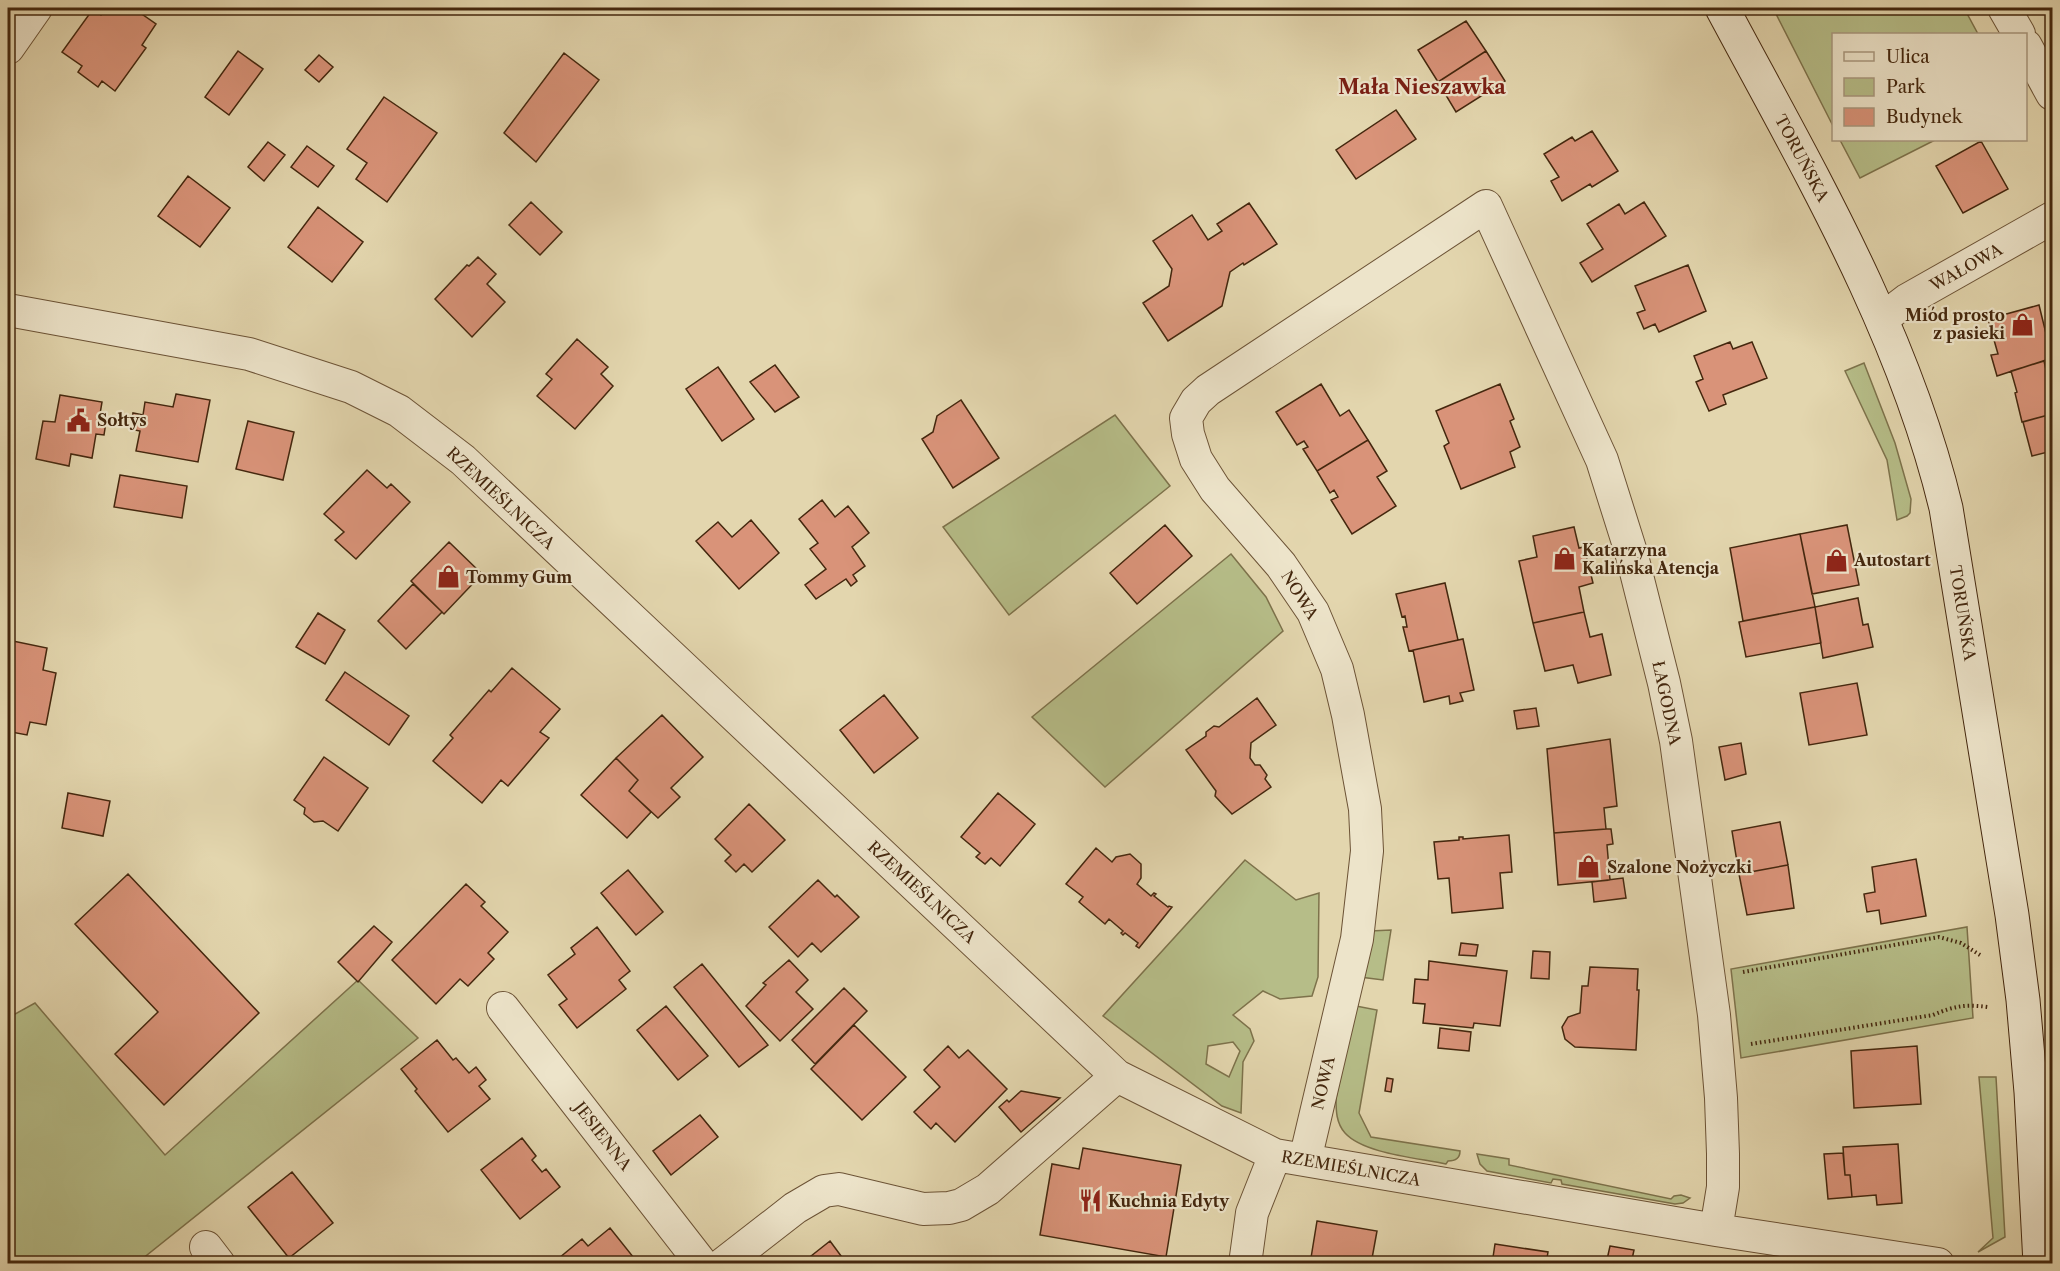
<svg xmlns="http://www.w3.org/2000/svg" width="2060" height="1271" font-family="'Libre Caslon Text',serif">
<rect width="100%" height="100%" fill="#e3d6ae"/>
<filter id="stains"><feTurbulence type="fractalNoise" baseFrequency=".00333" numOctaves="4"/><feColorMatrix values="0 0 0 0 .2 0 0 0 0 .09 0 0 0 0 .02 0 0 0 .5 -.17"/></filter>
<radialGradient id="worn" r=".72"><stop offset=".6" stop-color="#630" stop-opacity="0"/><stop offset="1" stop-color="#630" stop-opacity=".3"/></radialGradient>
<path fill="#b6bd88" stroke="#7d724b" stroke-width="1.5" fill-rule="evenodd" d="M1773 8H1964L1978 34H1834L1833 126Z
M1840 140H1935L1860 178Z
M1864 363 1895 443 1911 499 1910 513 1907 516 1897 520 1887 460 1845 371Z
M1115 415 1170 486 1009 615 943 527Z
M1231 554 1266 597 1283 631 1105 787 1032 717Z
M1245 860 1296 900 1319 893 1318 977 1312 996 1280 999 1263 991 1233 1015 1250 1029 1254 1041 1243 1062 1241 1113 1222 1106 1103 1016ZM1233 1042 1240 1051 1229 1077 1206 1064 1208 1046Z
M1967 927 1973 1018 1741 1058 1731 969Z
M1391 930 1383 980 1360 977 1370 931Z
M358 980 418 1038 137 1263 8 1264V1018L35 1003 165 1155Z
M1356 1006 1377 1010 1359 1113 1371 1137 1460 1151C1460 1159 1454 1161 1448 1161L1446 1164C1419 1158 1364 1154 1345 1133 1336 1123 1336 1110 1336 1098Z
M1979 1077H1996L2005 1237 1978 1252 1993 1238Z
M1477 1154 1509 1159V1165L1671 1199 1674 1196 1681 1195 1690 1198 1683 1203 1675 1204 1562 1184 1561 1180 1553 1179 1551 1183 1487 1171 1480 1164Z"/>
<path fill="#d99379" stroke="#44270e" stroke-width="1.5" d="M107 8H133L156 24 142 45 146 48 115 91 102 81 98 87 78 72 82 66 62 52 93 9 101 15Z
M1466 21 1486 51 1438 82 1418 50Z
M238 51 263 69 229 115 205 97Z
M1486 51 1505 81 1456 112 1438 82Z
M564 53 599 80 536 162 504 133Z
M319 55 333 67 319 82 305 70Z
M384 97 437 133 387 202 356 179 367 163 347 149Z
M1396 110 1416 139 1356 179 1336 150Z
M1592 131 1618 171 1592 187 1590 184 1562 201 1551 181 1559 177 1544 154 1572 137 1575 141Z
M1981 141 2008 189 1963 213 1936 166Z
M268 142 285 155 264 181 248 167Z
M307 146 334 166 318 187 291 167Z
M188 176 230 208 200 247 158 216Z
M531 202 562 232 540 255 509 225Z
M1644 202 1666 236 1592 282 1580 263 1603 249 1587 224 1619 204 1625 214Z
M1249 203 1277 244 1244 265 1243 263 1230 272 1222 306 1168 341 1143 303 1169 286 1172 269 1153 241 1192 215 1208 240 1222 231 1217 224Z
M318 207 363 242 332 282 288 247Z
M478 257 496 274 487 284 505 302 472 337 435 299 467 265 469 266Z
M1688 265 1706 311 1659 332 1655 324 1644 329 1637 313 1645 310 1635 286Z
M2039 305 2052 358 1997 376 1991 355 1998 354 1988 319Z
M577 339 608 367 601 374 613 386 575 429 537 396 552 379 546 374Z
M1730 342 1733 349 1752 342 1767 378 1723 395 1726 404 1709 411 1696 382 1703 379 1694 356Z
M2044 361 2049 383 2052 382V414L2022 422 2015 393 2017 392 2011 371Z
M775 365 799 397 775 412 750 382Z
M718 367 754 419 722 441 686 389Z
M1321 384 1340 416 1349 410 1368 440 1317 471 1303 449 1308 447 1304 441 1297 445 1276 412Z
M1500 384 1514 419 1510 421 1520 447 1510 452 1515 467 1461 489 1444 446 1449 443 1436 411Z
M176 394 210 400 198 462 136 451 140 431 130 429 133 413 143 415 145 402 173 407Z
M60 395 102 402 99 420 106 422 104 435 96 434 92 458 71 454 69 466 36 459 43 421 55 422Z
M961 400 999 458 953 488 922 439 933 432 937 416Z
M2052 414V451L2032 456 2023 422Z
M248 421 294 432 283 480 236 469Z
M1368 440 1387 471 1377 477 1396 506 1352 534 1331 500 1338 497 1334 490 1330 493 1317 471Z
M367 470 387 488 391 484 410 502 356 559 335 540 344 532 324 514Z
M120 475 187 486 182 518 114 507Z
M2052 499V515L2047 501Z
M822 500 835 517 848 506 869 533 852 547 865 566 853 575 857 581 851 586 846 579 816 599 805 585 826 569 810 549 818 543 799 519Z
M751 520 779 553 739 589 696 541 718 522 732 537Z
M1165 525 1192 556 1137 604 1110 573Z
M1847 525 1859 585 1812 594 1800 534Z
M1574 527 1579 548 1584 547 1593 583 1579 587 1584 612 1533 623 1519 561 1537 557 1533 536Z
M1800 534 1815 607 1743 621 1730 548Z
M449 542 482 574 444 614 411 581Z
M1445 583 1458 640 1409 651 1403 627H1407L1405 616 1402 617 1396 594Z
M413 584 442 612 406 649 378 621Z
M1858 598 1863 625 1868 624 1873 647 1823 658 1815 607Z
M1815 607 1821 643 1746 657 1739 622Z
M1584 612 1590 637 1602 634 1611 675 1578 683 1573 665 1545 671 1533 623Z
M318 613 345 630 325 664 296 647Z
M1463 639 1474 690 1460 693 1463 701 1450 704 1449 696 1424 702 1413 650Z
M8 640 47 648 43 670 56 673 46 725 30 722 27 735 11 732 13 718 8 717Z
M512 668 560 709 540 732 549 738 508 786 501 780 482 803 433 761 453 738 450 735 489 690 491 692Z
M345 672 409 716 389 745 326 700Z
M1857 683 1867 735 1809 745 1800 693Z
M884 695 918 738 874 773 840 730Z
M1257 698 1276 725 1251 743 1250 758 1255 765H1260L1267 775 1265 779 1271 787 1232 814 1215 796 1216 791 1186 750 1206 736V732L1214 726 1219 727Z
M1536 708 1539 726 1517 729 1514 711Z
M662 715 703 757 671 788 680 797 658 818 629 791 638 780 616 758Z
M1610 739 1617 806 1604 808 1606 829 1554 833 1547 749Z
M1741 743 1746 774 1725 780 1719 747Z
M324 757 368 788 338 831 323 821 314 822 304 814 305 808 294 800Z
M616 758 638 780 629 791 651 812 627 838 581 795Z
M68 793 110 801 103 836 62 828Z
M998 793 1035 824 1000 866 991 858 985 864 976 857 980 853 961 837Z
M749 804 785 840 752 872 744 864 736 872 725 861 731 855 715 839Z
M1780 822 1788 865 1739 874 1732 831Z
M1606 829H1611L1613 844 1607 845 1610 880 1558 885 1554 833Z
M1509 835 1512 872 1500 873 1503 908 1452 913 1449 878 1438 879 1434 842 1459 840V837H1463V839Z
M1096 848 1112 862 1116 857 1130 854 1141 864V878L1137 884 1151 896 1154 893 1156 894 1154 896 1168 907 1169 906 1172 907 1139 948 1136 946 1138 943 1125 933 1123 935 1121 933 1123 931 1109 919 1105 924 1079 902 1083 897 1066 884Z
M1916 859 1926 916 1881 924 1879 910 1867 912 1864 894 1875 892 1872 867Z
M1788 865 1794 908 1747 915 1739 874Z
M628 870 663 912 636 935 601 893Z
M128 874 259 1013 164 1105 115 1054 158 1012 75 924Z
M1623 878 1626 898 1594 902 1592 882Z
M818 880 835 897 837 895 859 917 821 952 812 943 798 957 769 927Z
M466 884 485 902 481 906 508 932 488 953 494 959 468 986 460 979 436 1004 392 960Z
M374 926 392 942 358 982 338 962Z
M597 927 630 971 619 980 626 989 577 1028 559 1005 567 999 548 975 575 954 571 948Z
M1461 943 1478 945 1476 956 1459 955Z
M1533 951 1550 952 1549 979 1531 978Z
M789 960 808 980 796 992 813 1009 780 1041 746 1006 766 985 763 983Z
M1429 961 1507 971 1500 1026 1474 1023 1473 1028 1423 1023 1425 1004 1413 1003 1415 979 1428 980Z
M702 964 768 1045 739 1067 674 987Z
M1590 967 1638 969 1637 990H1639L1636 1050 1575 1047 1565 1039 1562 1027 1568 1017 1580 1013 1582 986H1588Z
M844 988 867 1011 815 1064 792 1040Z
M666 1006 708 1056 678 1080 637 1030Z
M854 1025 906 1077 862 1120 811 1069Z
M1440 1028 1471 1032 1469 1051 1438 1048Z
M437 1040 453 1060 456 1058 469 1073 476 1067 486 1080 479 1086 490 1099 448 1132 415 1091 417 1089 401 1069Z
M948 1046 959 1058 968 1050 1007 1089 955 1142 936 1123 931 1129 914 1112 940 1087 924 1070Z
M1917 1046 1921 1104 1854 1108 1851 1051Z
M1387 1078 1393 1079 1391 1092 1385 1091Z
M1021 1091 1060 1098 1021 1132 999 1107 1007 1100 1009 1102Z
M700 1115 718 1137 671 1175 653 1151Z
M522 1138 536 1156 532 1160 542 1172 546 1169 560 1187 520 1219 481 1170Z
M1898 1144 1902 1203 1877 1205 1876 1195 1852 1197 1850 1175H1845L1843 1147Z
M1083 1148 1181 1165 1166 1257 1040 1235 1052 1164 1079 1169Z
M1843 1153 1845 1175H1850L1852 1197 1828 1199 1824 1154Z
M292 1172 333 1223 289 1258 248 1207Z
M1317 1221 1377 1231 1371 1264H1310Z
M610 1228 634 1258 626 1264 553 1263 582 1239 588 1246Z
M830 1241 847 1264H801Z
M1495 1244 1548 1252 1546 1264H1492Z
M1610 1246 1634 1250 1631 1264H1606Z"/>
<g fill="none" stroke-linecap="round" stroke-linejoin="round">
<defs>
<path id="minor" d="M2004 8 2019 34
M2026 46 2052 94
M8 48 36 8
M8 310 249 354 351 387 399 411 463 460 1117 1076 1275 1155 1716 1230 1938 1264
M1882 319 1907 300 2052 218
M503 1008 702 1264
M1305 1160 1357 939 1367 851 1365 809 1348 715 1337 669 1313 612 1281 565 1215 489 1196 459 1188 434 1186 418 1196 401 1208 390 1486 206 1602 460 1631 552 1664 683 1676 741 1714 1015 1721 1098 1723 1154V1187L1716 1230
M206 1247 219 1264
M723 1264 795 1208 824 1191 839 1189 923 1209 949 1208 961 1205 988 1189 1117 1076
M1245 1264 1252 1213 1275 1155"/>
<path id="secondary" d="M1722 8C1808 169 1903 329 1946 508L2012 915 2023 1000 2031 1092 2040 1264"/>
</defs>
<use href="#minor" stroke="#6c5336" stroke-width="34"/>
<use href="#secondary" stroke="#44270e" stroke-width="35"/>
<path stroke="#44270e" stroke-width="4" stroke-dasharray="1.5 3" stroke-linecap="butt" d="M1743 972 1939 937 1961 943 1980 955
M1751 1044 1933 1015C1954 1006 1965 1004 1988 1007"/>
<use href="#minor" stroke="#ede4ca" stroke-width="32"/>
<use href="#secondary" stroke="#ede4ca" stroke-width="33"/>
</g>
<defs>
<symbol id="shop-bare" viewBox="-9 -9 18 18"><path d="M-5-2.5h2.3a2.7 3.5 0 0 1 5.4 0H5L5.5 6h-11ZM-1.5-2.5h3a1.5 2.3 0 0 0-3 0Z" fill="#8f2418" stroke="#ede4ca" stroke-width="2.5" paint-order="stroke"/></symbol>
<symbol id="civic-bare" viewBox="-9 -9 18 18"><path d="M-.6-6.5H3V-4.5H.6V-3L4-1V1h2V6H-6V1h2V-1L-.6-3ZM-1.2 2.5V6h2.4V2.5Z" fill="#8f2418" stroke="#ede4ca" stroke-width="2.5" paint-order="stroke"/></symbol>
<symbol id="restaurant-bare" viewBox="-9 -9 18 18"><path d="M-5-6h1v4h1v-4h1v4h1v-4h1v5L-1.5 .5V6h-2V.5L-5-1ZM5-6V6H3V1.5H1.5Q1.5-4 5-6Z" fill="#8f2418" stroke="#ede4ca" stroke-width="2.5" paint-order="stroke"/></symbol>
</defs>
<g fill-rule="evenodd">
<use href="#shop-bare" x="2006" y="308" width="33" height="33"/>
<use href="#civic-bare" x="62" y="404" width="33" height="33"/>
<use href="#shop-bare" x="1548" y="542" width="33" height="33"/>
<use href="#shop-bare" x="1820" y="544" width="33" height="33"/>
<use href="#shop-bare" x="432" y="560" width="33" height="33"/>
<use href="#shop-bare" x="1572" y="850" width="33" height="33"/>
<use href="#restaurant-bare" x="1074" y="1184" width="33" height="33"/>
</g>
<g text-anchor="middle" stroke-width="4.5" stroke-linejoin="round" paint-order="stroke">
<g font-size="16" fill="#44270e" stroke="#ede4ca">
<text transform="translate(1802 158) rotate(62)" y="6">TORUŃSKA</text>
<text transform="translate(1966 267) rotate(-29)" y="6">WAŁOWA</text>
<text transform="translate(501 498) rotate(43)" y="6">RZEMIEŚLNICZA</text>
<text transform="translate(1300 595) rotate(58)" y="6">NOWA</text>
<text transform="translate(1963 613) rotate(81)" y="6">TORUŃSKA</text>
<text transform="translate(1667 703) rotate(78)" y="6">ŁAGODNA</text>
<text transform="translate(922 892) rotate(43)" y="6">RZEMIEŚLNICZA</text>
<text transform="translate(1323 1083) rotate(-77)" y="6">NOWA</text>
<text transform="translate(603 1136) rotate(52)" y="6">JESIENNA</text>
<text transform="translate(1351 1168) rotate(10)" y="6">RZEMIEŚLNICZA</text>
</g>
<g font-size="16" font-weight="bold" fill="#44270e" stroke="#ede4ca" text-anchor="start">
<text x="2005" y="321" text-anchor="end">Miód prosto<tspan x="2005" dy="18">z pasieki</tspan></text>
<text x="97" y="426">Sołtys</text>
<text x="1582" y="556">Katarzyna<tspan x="1582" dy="18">Kalińska Atencja</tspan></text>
<text x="1854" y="566">Autostart</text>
<text x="466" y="583">Tommy Gum</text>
<text x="1607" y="873">Szalone Nożyczki</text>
<text x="1108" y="1207">Kuchnia Edyty</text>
</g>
<g font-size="20" font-weight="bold" fill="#7a1f14" stroke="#ede4ca">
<text x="1422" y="94">Mała Nieszawka</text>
</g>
</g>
<rect width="2060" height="1271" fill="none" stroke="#e3d6ae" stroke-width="30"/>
<rect x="9" y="9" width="2042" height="1253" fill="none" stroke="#44270e" stroke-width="3"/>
<rect x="15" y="15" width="2030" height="1241" fill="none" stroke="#44270e" stroke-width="1.5"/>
<rect x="1832" y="33" width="195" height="108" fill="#ede4ca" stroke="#a9987f" stroke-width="1.5"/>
<rect x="1844" y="52" width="30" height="9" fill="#ede4ca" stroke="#a9987f" stroke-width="1.5"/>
<text x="1886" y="63" font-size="18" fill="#44270e">Ulica</text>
<rect x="1844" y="78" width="30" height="18" fill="#b6bd88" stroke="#a9987f" stroke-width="1.5"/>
<text x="1886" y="93" font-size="18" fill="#44270e">Park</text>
<rect x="1844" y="108" width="30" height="18" fill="#d99379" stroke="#a9987f" stroke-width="1.5"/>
<text x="1886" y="123" font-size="18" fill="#44270e">Budynek</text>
<rect width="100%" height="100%" filter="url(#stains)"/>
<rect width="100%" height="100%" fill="url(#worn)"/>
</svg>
